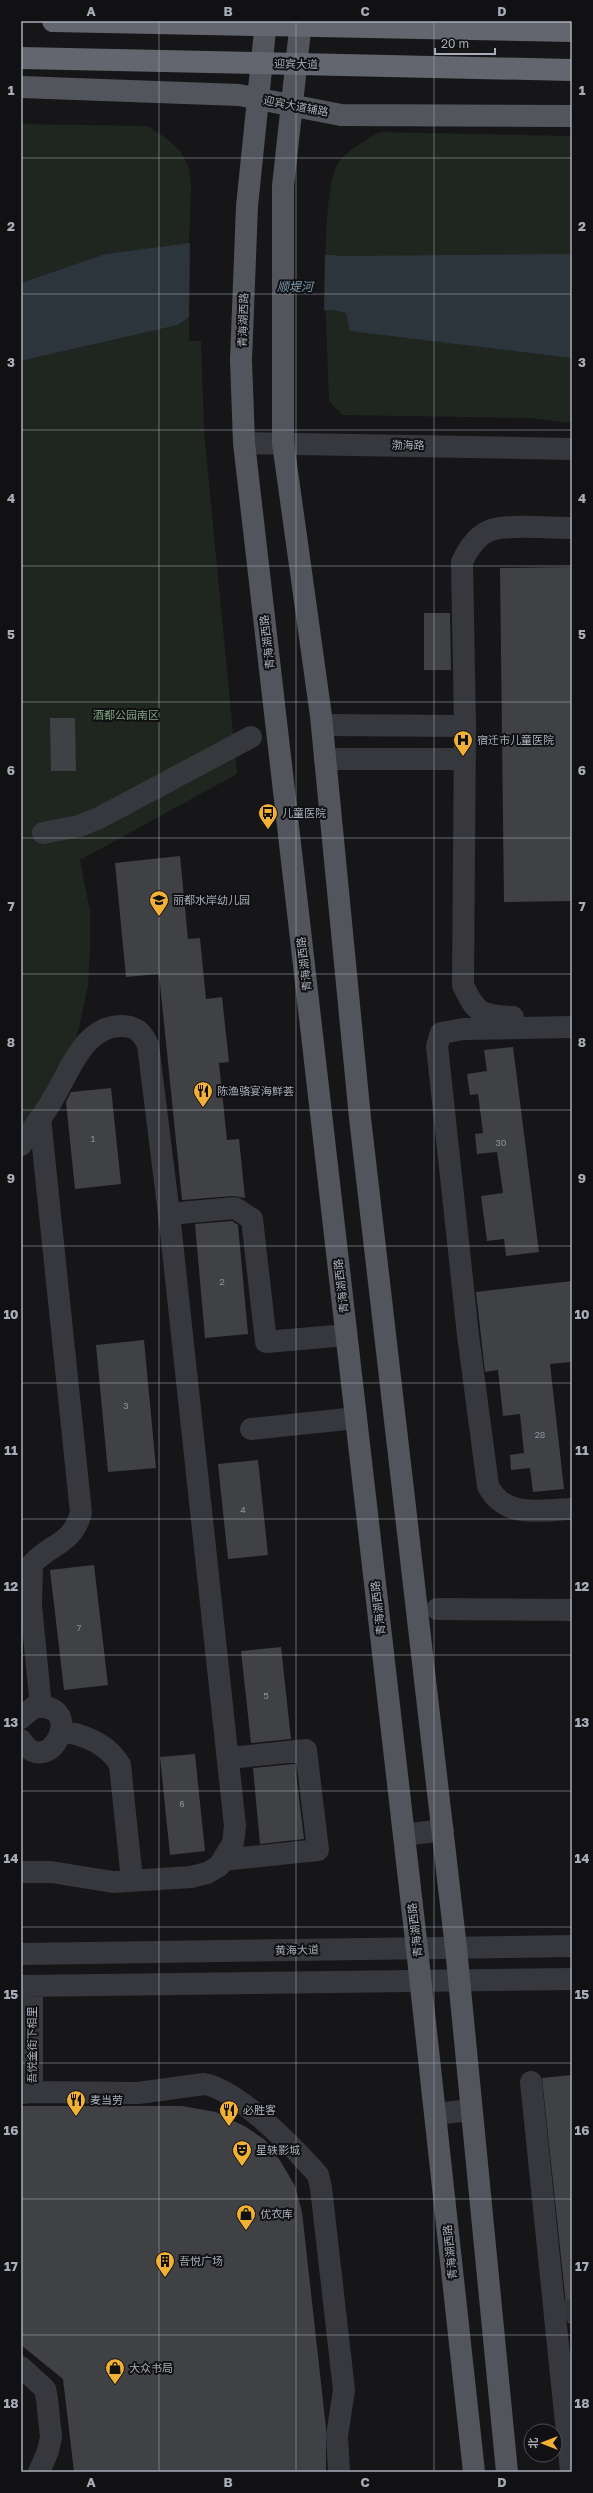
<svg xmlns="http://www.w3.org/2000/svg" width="593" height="2493" font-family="'Golos Text','Noto Sans SC',sans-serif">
<rect width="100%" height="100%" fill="#161618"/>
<path fill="#1e261f" d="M21 124 148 126 166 138 181 152 189 168 191 186 189 243 105 254 21 283Z
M379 132 572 136V423L530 418 342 415 329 401C328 358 317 188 340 160 350 149 366 140 379 132Z
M189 317V341H201L204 431 237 774 80 860 90 911V951L88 985 80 1024 72 1051 21 1133V361L178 325Z"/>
<path fill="#2c353c" d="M189 243 342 256 572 254V358L350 331 346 313 334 310 189 317 178 325 21 361V283L105 254Z"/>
<path fill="#161618" d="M190 241 325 252 324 313 189 319Z"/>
<path fill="#404145" d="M572 567V901L504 902 500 568Z
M424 613H450L451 670H424Z
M50 718H75L76 771H51Z
M180 856 188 939 200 938 206 999 222 997 229 1062 219 1063 227 1140 239 1139 245 1198 234 1196 182 1200 159 974 126 977 115 863Z
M513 1047 539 1252 506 1256 504 1239 487 1241 481 1196 503 1193 497 1152 477 1154 475 1134 483 1133 478 1094 470 1095 467 1074 487 1071 484 1050Z
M111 1088 121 1184 75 1189 66 1102 71 1092Z
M232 1221 238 1225 248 1334 205 1338 195 1224Z
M572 1281V1362L550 1364 564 1489 533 1492 530 1468 511 1470 510 1455 524 1453 520 1414 503 1416 498 1370 485 1372 476 1292Z
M144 1340 156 1468 108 1472 96 1345Z
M258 1460 268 1555 228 1559 218 1464Z
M94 1565 108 1685 64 1690 50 1570Z
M281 1647 291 1739 251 1743 241 1651Z
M195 1754 205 1851 170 1855 160 1757Z
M293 1764H295L304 1839 260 1844 253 1768Z
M572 2075V2323H568L542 2078Z
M21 2106H182L216 2112 246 2127 265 2140 281 2162 295 2186 302 2212 326 2428V2472H74L63 2379 21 2345Z"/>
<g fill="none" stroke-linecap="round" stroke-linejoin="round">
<path stroke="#333438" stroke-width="22" stroke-dasharray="22 11" stroke-linecap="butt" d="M558 2311 572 2310"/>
<path stroke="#37383d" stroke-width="22" d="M244 443 572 449
M322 725 465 726
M325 759H464
M43 833 79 826 99 818 251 737
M513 1017C482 1016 476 1014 463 985L465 726 462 562C468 549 477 535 491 530 509 524 551 528 572 528
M572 1027 464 1029 441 1033 437 1046 468 1335 488 1486C505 1519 539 1510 572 1509
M40 1118 81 1513C72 1545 51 1543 32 1564L31 1606 41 1707
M21 1145C32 1129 45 1114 54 1097 70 1071 84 1026 121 1026 136 1026 142 1032 148 1045L169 1214 235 1826 233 1843 219 1866 207 1873 191 1877 113 1882 51 1872H21
M169 1214 235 1208 252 1219 266 1342 346 1335
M251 1429 356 1418
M437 1609 572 1610
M21 1718 34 1707C89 1701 49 1783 21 1740
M62 1731C85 1735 108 1744 120 1765L132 1880
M404 1835 443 1830
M223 1860 318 1850 306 1750 229 1758
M21 1954 572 1946
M21 1986 572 1979
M531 2082 571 2472
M32 2092 138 2093 204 2084C236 2089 288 2142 311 2167L318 2175 321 2188 344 2390 337 2436 339 2472
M21 2093 32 2092V1986
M435 2114 471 2110
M21 2367 45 2389 47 2399 51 2437 48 2451 39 2472"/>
<path stroke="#53555c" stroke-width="22" d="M266 21 247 206 241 360 244 443 417 1949 474 2472
M301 21 283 186V443L321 716 360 1118 456 1948 507 2472
M21 87 239 95 341 115 572 116"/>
<path stroke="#63666e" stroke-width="22" d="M53 21 572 31
M21 58 572 70"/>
</g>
<path fill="none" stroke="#a8adb8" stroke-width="1" stroke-opacity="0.55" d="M159 21V2472M296 21V2472M434 21V2472M21 158H572M21 294H572M21 430H572M21 566H572M21 702H572M21 838H572M21 974H572M21 1110H572M21 1246H572M21 1383H572M21 1519H572M21 1655H572M21 1791H572M21 1927H572M21 2063H572M21 2199H572M21 2335H572"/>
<defs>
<symbol id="hospital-pin" viewBox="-11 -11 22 30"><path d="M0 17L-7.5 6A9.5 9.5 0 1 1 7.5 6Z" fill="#f2b134" stroke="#111113"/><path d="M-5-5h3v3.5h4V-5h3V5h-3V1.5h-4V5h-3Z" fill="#111"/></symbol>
<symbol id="bus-pin" viewBox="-11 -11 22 30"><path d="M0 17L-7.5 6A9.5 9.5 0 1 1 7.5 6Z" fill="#f2b134" stroke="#111113"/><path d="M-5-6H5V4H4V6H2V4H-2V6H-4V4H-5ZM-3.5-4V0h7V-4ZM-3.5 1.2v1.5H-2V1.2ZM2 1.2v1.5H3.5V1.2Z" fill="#111"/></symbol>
<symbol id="school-pin" viewBox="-11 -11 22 30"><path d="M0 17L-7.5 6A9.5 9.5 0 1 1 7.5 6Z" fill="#f2b134" stroke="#111113"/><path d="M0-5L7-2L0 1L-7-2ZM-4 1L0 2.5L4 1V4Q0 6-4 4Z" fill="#111"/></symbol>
<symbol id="restaurant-pin" viewBox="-11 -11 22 30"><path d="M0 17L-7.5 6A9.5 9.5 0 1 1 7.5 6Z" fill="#f2b134" stroke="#111113"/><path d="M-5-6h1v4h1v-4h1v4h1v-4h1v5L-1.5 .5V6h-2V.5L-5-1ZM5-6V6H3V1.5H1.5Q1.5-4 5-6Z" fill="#111"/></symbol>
<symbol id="theatre-pin" viewBox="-11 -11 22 30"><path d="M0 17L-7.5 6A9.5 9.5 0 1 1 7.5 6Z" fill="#f2b134" stroke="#111113"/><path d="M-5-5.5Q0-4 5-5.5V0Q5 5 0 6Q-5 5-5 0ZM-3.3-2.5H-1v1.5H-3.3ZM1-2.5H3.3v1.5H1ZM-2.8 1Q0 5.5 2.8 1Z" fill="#111"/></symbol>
<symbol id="shop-pin" viewBox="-11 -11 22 30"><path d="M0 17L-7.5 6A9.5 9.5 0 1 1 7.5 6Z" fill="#f2b134" stroke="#111113"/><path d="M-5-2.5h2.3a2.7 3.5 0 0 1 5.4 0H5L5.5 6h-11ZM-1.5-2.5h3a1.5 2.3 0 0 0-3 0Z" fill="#111"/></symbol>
<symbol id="building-pin" viewBox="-11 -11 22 30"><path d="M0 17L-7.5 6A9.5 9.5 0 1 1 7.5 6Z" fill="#f2b134" stroke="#111113"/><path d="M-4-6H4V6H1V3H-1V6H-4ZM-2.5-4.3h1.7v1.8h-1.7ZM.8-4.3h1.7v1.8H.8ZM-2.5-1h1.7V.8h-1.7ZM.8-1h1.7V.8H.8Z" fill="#111"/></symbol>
</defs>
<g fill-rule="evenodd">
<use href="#hospital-pin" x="452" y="729" width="22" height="30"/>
<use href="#bus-pin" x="257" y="802" width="22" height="30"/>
<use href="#school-pin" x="148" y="889" width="22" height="30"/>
<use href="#restaurant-pin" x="192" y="1080" width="22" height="30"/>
<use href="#restaurant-pin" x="65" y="2089" width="22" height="30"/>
<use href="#restaurant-pin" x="218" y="2099" width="22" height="30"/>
<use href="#theatre-pin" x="231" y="2139" width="22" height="30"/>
<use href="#shop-pin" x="235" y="2203" width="22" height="30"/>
<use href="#building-pin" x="154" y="2250" width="22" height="30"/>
<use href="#shop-pin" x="104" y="2357" width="22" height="30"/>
</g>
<g text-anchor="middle" stroke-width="4" stroke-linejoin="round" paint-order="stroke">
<g font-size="9" fill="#8e929b">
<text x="93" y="1142">1</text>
<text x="501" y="1146">30</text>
<text x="222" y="1285">2</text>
<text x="126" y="1409">3</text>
<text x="540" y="1438">28</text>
<text x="243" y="1513">4</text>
<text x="79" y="1631">7</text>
<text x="266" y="1699">5</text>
<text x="182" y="1807">6</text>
</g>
<g font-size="11" fill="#a8adb8" stroke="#111113">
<text transform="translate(296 64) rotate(1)" y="4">迎宾大道</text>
<text transform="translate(296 106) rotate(11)" y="4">迎宾大道辅路</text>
<text transform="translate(243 320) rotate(-88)" y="4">青海湖西路</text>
<text transform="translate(408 445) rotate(1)" y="4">渤海路</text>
<text transform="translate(267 642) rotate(-97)" y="4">青海湖西路</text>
<text transform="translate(304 964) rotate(-97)" y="4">青海湖西路</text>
<text transform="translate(341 1286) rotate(-97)" y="4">青海湖西路</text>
<text transform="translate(378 1608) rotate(-97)" y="4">青海湖西路</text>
<text transform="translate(415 1930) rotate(-97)" y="4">青海湖西路</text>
<text transform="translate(297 1950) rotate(-1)" y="4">黄海大道</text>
<text transform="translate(32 2045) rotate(-90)" y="4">吾悦金街下相里</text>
<text transform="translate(450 2252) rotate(-96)" y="4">青海湖西路</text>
</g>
<g font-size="11" fill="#7fa381" stroke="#111113">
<text x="126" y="719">酒都公园南区</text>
</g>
<g font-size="11" fill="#a8adb8" stroke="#111113" text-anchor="start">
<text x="477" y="744">宿迁市儿童医院</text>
<text x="282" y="817">儿童医院</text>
<text x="173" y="904">丽都水岸幼儿园</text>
<text x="217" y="1095">陈渔骆宴海鲜荟</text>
<text x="90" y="2104">麦当劳</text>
<text x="243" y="2114">必胜客</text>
<text x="256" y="2154">星轶影城</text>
<text x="260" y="2218">优衣库</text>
<text x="179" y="2265">吾悦广场</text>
<text x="129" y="2372">大众书局</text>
</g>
<g font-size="12" font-style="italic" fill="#7f9bb3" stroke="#111113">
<text x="295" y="291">顺堤河</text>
</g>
</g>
<rect width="593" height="2493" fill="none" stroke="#111113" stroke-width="44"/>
<g transform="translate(543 2443) rotate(270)"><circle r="19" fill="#111113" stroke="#4d4f55"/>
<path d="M0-3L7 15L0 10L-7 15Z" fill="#f2b134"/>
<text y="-6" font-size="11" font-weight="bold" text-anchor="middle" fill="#a8adb8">北</text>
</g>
<path d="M435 48v6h60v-6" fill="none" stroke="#a8adb8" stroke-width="2"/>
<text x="441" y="48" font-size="12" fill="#a8adb8" stroke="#111113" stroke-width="3" paint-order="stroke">20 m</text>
<rect x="22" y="22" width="549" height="2449" fill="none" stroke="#a8adb8" stroke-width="1.5"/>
<g font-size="13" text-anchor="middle" font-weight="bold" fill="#a8adb8">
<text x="91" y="16">A</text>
<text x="228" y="16">B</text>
<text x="365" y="16">C</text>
<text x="502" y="16">D</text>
<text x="11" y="95">1</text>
<text x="582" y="95">1</text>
<text x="11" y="231">2</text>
<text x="582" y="231">2</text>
<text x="11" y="367">3</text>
<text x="582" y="367">3</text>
<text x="11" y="503">4</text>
<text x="582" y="503">4</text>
<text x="11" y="639">5</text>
<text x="582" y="639">5</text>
<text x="11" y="775">6</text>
<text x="582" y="775">6</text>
<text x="11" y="911">7</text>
<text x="582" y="911">7</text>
<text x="11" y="1047">8</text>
<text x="582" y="1047">8</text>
<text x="11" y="1183">9</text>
<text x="582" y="1183">9</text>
<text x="11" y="1319">10</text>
<text x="582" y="1319">10</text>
<text x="11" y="1455">11</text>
<text x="582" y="1455">11</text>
<text x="11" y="1591">12</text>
<text x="582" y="1591">12</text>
<text x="11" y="1727">13</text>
<text x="582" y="1727">13</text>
<text x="11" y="1863">14</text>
<text x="582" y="1863">14</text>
<text x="11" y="1999">15</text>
<text x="582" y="1999">15</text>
<text x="11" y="2135">16</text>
<text x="582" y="2135">16</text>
<text x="11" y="2271">17</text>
<text x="582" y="2271">17</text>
<text x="11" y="2408">18</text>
<text x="582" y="2408">18</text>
<text x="91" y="2487">A</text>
<text x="228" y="2487">B</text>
<text x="365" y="2487">C</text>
<text x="502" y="2487">D</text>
</g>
</svg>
